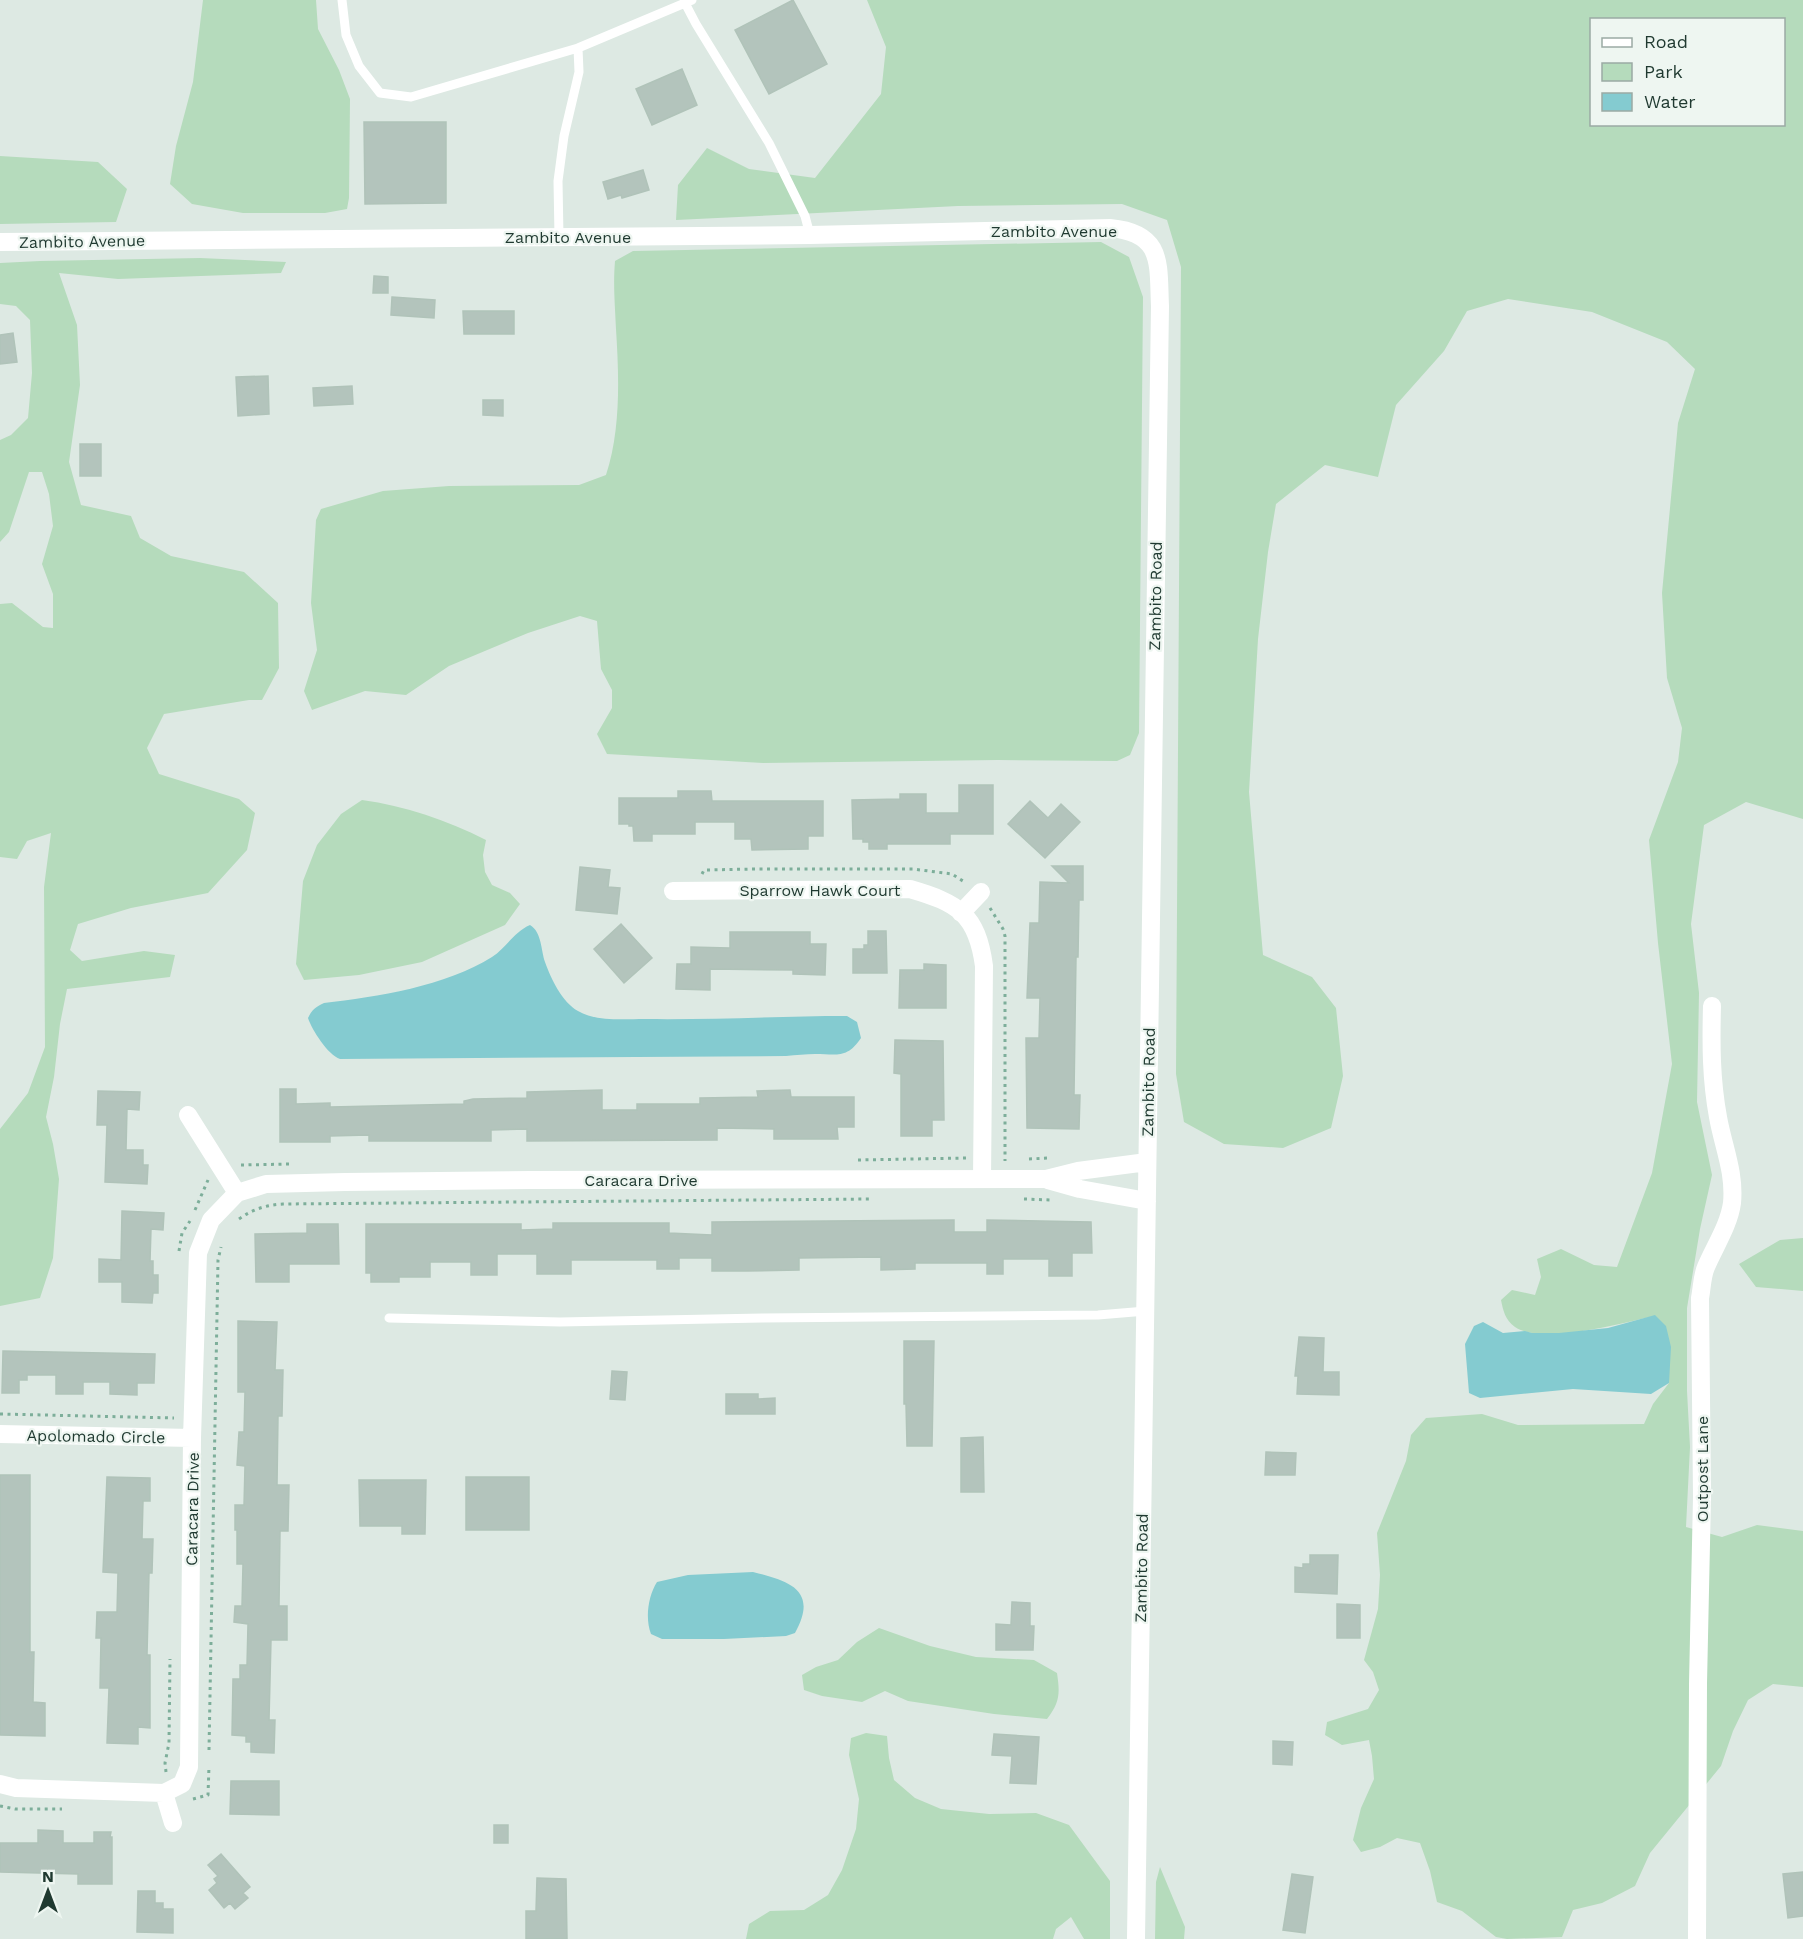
<svg xmlns="http://www.w3.org/2000/svg" width="1803" height="1939" font-family="'Work Sans',sans-serif">
<rect width="100%" height="100%" fill="#dde9e3"/>
<path fill="#b5dbbc" fill-rule="evenodd" d="M203 0H316L318 29 339 70 350 99 349 198 347 209 325 213H243L192 204 170 184 176 146 193 82Z
M867 0H1803V819L1746 802 1704 825 1691 924 1699 993 1697 1102 1712 1175 1700 1229 1687 1308V1391L1690 1447 1686 1527 1722 1537 1757 1525 1803 1531V1687L1773 1684 1748 1700 1733 1731 1721 1766 1650 1853 1635 1886 1602 1903 1573 1910 1562 1937 1507 1939 1496 1937 1462 1911 1437 1902 1430 1871 1420 1843 1397 1838 1380 1847 1361 1852 1353 1840 1361 1808 1374 1779 1372 1756 1369 1740 1342 1745 1325 1735 1327 1722 1368 1709 1379 1690 1373 1672 1364 1660 1378 1609 1380 1575 1377 1533 1406 1461 1411 1435 1426 1418 1482 1414 1518 1425 1644 1424 1653 1404 1669 1383 1666 1327 1655 1316C1624 1322 1543 1346 1515 1327 1505 1320 1503 1310 1501 1300L1512 1290 1535 1295 1541 1277 1537 1259 1561 1249 1594 1265 1617 1267 1652 1173 1672 1064 1658 943 1649 840 1678 762 1682 728 1667 678 1662 593 1678 423 1695 369 1667 342 1592 312 1508 299 1467 311 1444 351 1396 405 1378 477 1325 465 1276 504 1268 552 1258 639 1249 792 1263 955 1312 977 1336 1008 1343 1076 1331 1128 1283 1148 1224 1144 1184 1122 1176 1074 1181 267 1167 220 1122 204 958 206 676 220 678 185 707 148 749 169 815 178 881 94 886 47ZM1592 20H1784V124H1592Z
M0 156 98 162 127 189 116 222 0 224Z
M1101 242 1129 257 1143 297 1139 733 1130 755 1117 761 998 760 763 763 607 754 597 734 612 708V690L601 669 597 621 580 616 528 633 449 666 406 695 365 691 312 710 304 691 317 650 311 603 316 520 321 509 383 491 449 486 579 485 606 475C621 429 619 377 616 329 615 304 613 286 615 261L633 251Z
M200 258 286 262 281 273 118 279 59 273 77 325 80 385 69 462 81 505 131 516 140 538 171 556 244 572 278 603 279 668 262 700H249L164 714 147 748 159 774 239 799 255 813 247 850 208 893 131 908 78 924 70 950 82 961 144 951 175 955 170 977 67 989 60 1024 54 1077 46 1117 53 1144 59 1179 53 1258 40 1298 0 1306V1129L28 1093 45 1047 44 887 51 833 27 841 17 859 0 857V604L12 603 43 627 53 628V594L42 564 53 526 49 494 42 472H29L9 532 0 542V440L11 435 28 418 32 373 30 320 16 306 0 304V263L40 261Z
M362 800C405 806 447 820 486 840L483 855 485 872 492 885 510 893 520 904 505 925 422 962 359 975 304 980 296 964 303 881 317 845 341 814Z
M1803 1238V1291L1756 1287 1739 1264 1780 1240Z
M879 1628 930 1646 976 1657 1034 1660 1057 1673C1060 1693 1060 1702 1047 1719L994 1714 908 1701 885 1691 862 1702 822 1696 804 1690 802 1675 816 1667 838 1660 857 1642Z
M866 1733 887 1736 889 1758 894 1780 915 1798 941 1809 989 1814 1036 1813 1069 1825 1110 1881V1939H1084L1071 1917 1056 1929 1053 1939H746L749 1924 770 1911 804 1910 828 1895 842 1870 856 1829 859 1799 849 1755 851 1738Z
M1160 1867 1185 1927 1184 1939H1155L1156 1882Z"/>
<path fill="#84cbd0" d="M530 925C542 932 541 951 545 962 551 979 562 1002 578 1011 597 1022 624 1019 645 1019 712 1020 780 1016 847 1016L857 1022 861 1038C847 1059 837 1054 815 1054 806 1054 796 1055 786 1056L340 1059C328 1055 312 1030 308 1018 312 1010 315 1007 324 1003 377 997 446 986 492 957 506 948 514 932 530 925Z
M1655 1315 1666 1326 1671 1347 1669 1383 1651 1394 1573 1389 1480 1398 1469 1393 1465 1344 1474 1326 1483 1322 1503 1333 1525 1331 1532 1333H1559L1608 1328Z
M753 1572C789 1581 819 1590 795 1633L786 1636 724 1639H662L651 1634C645 1619 648 1596 657 1582L688 1575Z"/>
<path fill="#b3c4bc" stroke="#b0c3b9" stroke-width="1.5" d="M793 0 827 64 769 94 735 30Z
M682 69 697 105 652 125 636 89Z
M364 122H446V203L365 204Z
M643 170 649 190 622 198 621 195 608 199 603 182Z
M374 276 388 277V293H373Z
M392 297 435 300 434 318 391 315Z
M463 311H514V334H464Z
M13 333 17 362 0 364V335Z
M268 376 269 414 238 416 236 377Z
M352 386 353 404 314 406 313 388Z
M483 400H503V416L483 415Z
M80 444H101V476H80Z
M959 785H993V834H950V844H887V849H869V842H863V839H853L852 800 900 799V794H926V813H959Z
M678 791H711L712 801H823V836H808V849L752 850 751 839H735V822H695V834H652V841H634L633 826H629V824H619V798H678Z
M1030 801 1048 818 1061 804 1080 822 1045 858 1008 824Z
M1052 866H1083V900H1079L1078 957H1076L1074 1095H1080L1079 1129 1027 1128 1026 1038H1039L1040 998H1027L1030 923H1039L1040 882 1069 883Z
M580 867 610 870 608 887 620 888 617 914 576 910Z
M621 924 652 958 624 983 594 949Z
M868 931H886L887 973H853V949H864V945H868Z
M730 932H810V944H826L825 975 793 974V970L710 969V990L676 989 677 964H691V947L730 948Z
M924 964 946 965V1008H899L900 970H924Z
M895 1040 943 1041 944 1120H932V1136H901V1074L894 1073Z
M280 1089H296V1104L330 1103V1107L464 1104V1101L473 1099 527 1098V1092L602 1090V1110H637V1104H700V1098L758 1097 757 1091 790 1090 791 1097H854V1127H837L838 1139H774V1129L717 1128V1140L527 1141V1129L491 1130V1141H369V1135L330 1136V1142H280Z
M98 1091 140 1092 139 1110 127 1109 126 1150H143V1165H148L147 1184 105 1182 107 1125H97Z
M122 1211 164 1213 163 1230 151 1229 150 1261H153V1275H158V1293H153L152 1303 122 1302V1282H99V1259L121 1260Z
M954 1220V1232H987V1220L1091 1222 1092 1253H1072V1276H1049V1259H1003V1274H987V1263H915V1269L881 1270V1257L799 1258V1270L746 1271H712V1258H679V1269H657V1260H571V1274H537V1254H497V1275H471V1262H430V1277H399V1282H371V1273H366V1224H521V1230L553 1229V1223H669V1233L712 1235V1222Z
M307 1224H338L339 1264H289V1282H256L255 1234 307 1233Z
M238 1321 277 1322 275 1370H283L282 1416H278L277 1485H289L288 1531H280L279 1606H287V1640H271L269 1720H275L274 1753 251 1752V1742H246V1736L232 1735 233 1679H240V1665H247L248 1624 234 1622 235 1606H242L243 1564H237V1530H235V1505H244L245 1466 237 1465 239 1432H244L245 1392H238Z
M1299 1337 1324 1338 1323 1372H1339V1395L1297 1394 1298 1376H1295Z
M904 1341H934L932 1446H907L906 1404H904Z
M3 1351 155 1354 154 1383H137V1395L110 1394V1382H83V1394H56V1375H27V1380H19V1393H2Z
M612 1371 627 1372 625 1400 610 1399Z
M726 1394H758V1399L775 1398V1414H726Z
M983 1437 984 1492H961V1438Z
M1266 1452 1296 1453 1295 1475H1265Z
M0 1475H30V1652H34L33 1702 45 1703V1736L0 1735Z
M107 1477 150 1478V1501H143L142 1539H153L152 1573H149L147 1655H150V1728L138 1727V1744L107 1743 109 1688H100L101 1638H96L97 1612H117L118 1573 103 1572Z
M466 1477H529V1530H466Z
M359 1480H426L425 1534H402V1526H360Z
M1310 1555H1338L1337 1594 1295 1592V1567L1303 1568V1564H1310Z
M1012 1602 1030 1603V1626H1034L1033 1650H996V1624L1011 1625Z
M1337 1604 1360 1605V1638H1337Z
M994 1734 1039 1737 1036 1784 1010 1783 1012 1756 992 1755Z
M1273 1741 1293 1742 1292 1765 1273 1764Z
M231 1781H279V1815L230 1814Z
M494 1825H508V1843H494Z
M38 1830 63 1831V1843H94V1832H111L110 1837H112V1884H78V1874L0 1872V1843H38Z
M221 1854 250 1887 243 1893 248 1898 235 1909 230 1903 224 1908 209 1890 217 1883 214 1879 218 1876 208 1865Z
M1803 1872V1916L1788 1918 1783 1874Z
M1292 1874 1313 1877 1305 1933 1283 1930Z
M537 1878 566 1879 567 1939H526V1911H536Z
M138 1891H155V1903H163V1909H173V1933L137 1932Z"/>
<g fill="none" stroke-linecap="round" stroke-linejoin="round">
<path stroke="#7dae9a" stroke-width="3" stroke-dasharray="3 4.5" stroke-linecap="butt" d="M702 874 704 870 754 869H913L952 874 966 883
M990 908 1003 929 1005 936V1161
M1029 1159 1049 1158
M858 1160 966 1158
M241 1165 291 1164
M1024 1199 1050 1200
M195 1210 208 1180
M239 1219C253 1209 266 1205 283 1204L873 1199
M179 1251 182 1233 190 1221
M0 1414 174 1418
M209 1750 218 1260 221 1247
M166 1772 165 1763 169 1743 170 1659
M193 1799 208 1795 209 1766
M0 1806 15 1809H62"/>
<path stroke="#fff" stroke-width="9" d="M342 0 346 35 359 66 380 93 411 97 578 48 692 0
M685 3 696 24 769 143 805 216 810 235
M559 237 558 181 564 136 579 72 578 48
M389 1318 560 1322 762 1318 1098 1315 1146 1311"/>
<path stroke="#fff" stroke-width="18" d="M0 242 810 235 1110 228C1164 233 1158 264 1160 306L1136 1939
M673 891 910 889C958 903 977 914 984 966L982 1179
M961 913 981 892
M188 1115 237 1193
M1048 1180 1080 1189 1147 1201
M0 1434 192 1438
M0 1784 16 1788 164 1793
M173 1823 164 1793 182 1784 189 1767 192 1438 198 1253 211 1220 237 1193 266 1184 345 1182 530 1180 1046 1179 1078 1171 1147 1162
M1697 1939 1698 1684 1702 1497 1700 1298C1702 1288 1702 1276 1706 1267 1715 1246 1729 1225 1732 1203 1735 1172 1723 1146 1718 1117 1711 1079 1711 1044 1712 1006"/>
</g>
<g text-anchor="middle" stroke-width="4.5" stroke-linejoin="round" paint-order="stroke">
<g font-size="16" fill="#1f3930" stroke="#eef6f1">
<text x="1054" y="237">Zambito Avenue</text>
<text x="568" y="243">Zambito Avenue</text>
<text transform="translate(82 241) rotate(-1)" y="6">Zambito Avenue</text>
<text transform="translate(1155 596) rotate(-89)" y="6">Zambito Road</text>
<text x="820" y="896">Sparrow Hawk Court</text>
<text transform="translate(1148 1082) rotate(-89)" y="6">Zambito Road</text>
<text x="641" y="1186">Caracara Drive</text>
<text transform="translate(96 1436) rotate(1)" y="6">Apolomado Circle</text>
<text transform="translate(1702 1469) rotate(-90)" y="6">Outpost Lane</text>
<text transform="translate(192 1509) rotate(-89)" y="6">Caracara Drive</text>
<text transform="translate(1141 1568) rotate(-89)" y="6">Zambito Road</text>
</g>
</g>
<rect x="1590" y="18" width="195" height="108" fill="#eef6f1" stroke="#9baaa4" stroke-width="1.5"/>
<rect x="1602" y="38" width="30" height="9" fill="#ffffff" stroke="#9baaa4" stroke-width="1.5"/>
<text x="1644" y="48" font-size="18" fill="#1f3930">Road</text>
<rect x="1602" y="63" width="30" height="18" fill="#b5dbbc" stroke="#9baaa4" stroke-width="1.5"/>
<text x="1644" y="78" font-size="18" fill="#1f3930">Park</text>
<rect x="1602" y="93" width="30" height="18" fill="#84cbd0" stroke="#9baaa4" stroke-width="1.5"/>
<text x="1644" y="108" font-size="18" fill="#1f3930">Water</text>
<g transform="translate(48 1891)" stroke="#eef6f1" stroke-width="4.5" paint-order="stroke">
<path d="M0-4.5L10 22L0 15L-10 22Z" fill="#1f3930"/>
<text y="-9" font-size="16" font-weight="bold" text-anchor="middle" fill="#1f3930">N</text>
</g>
</svg>
